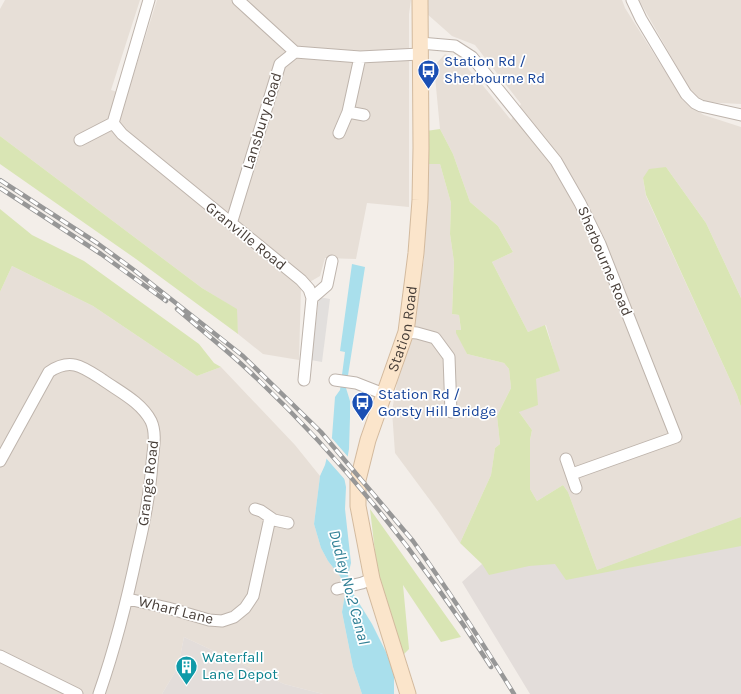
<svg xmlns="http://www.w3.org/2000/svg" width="741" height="694" font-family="Karla,sans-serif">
<rect width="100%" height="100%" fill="#f3eee9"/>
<path fill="#e7dfd7" d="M5 0H140L111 90 127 95 157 0H411L409 14V207L367 203 356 259 325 258 320 276 301 287 299 360 263 354 238 334 236 309 202 288 0 136V9Z
M427 0H622L625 8 683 100 690 107 704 115 741 127V298L706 223 666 167 643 178 646 196 737 395 741 407V517L597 570 568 492 563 485 537 501 530 489V440L532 430 519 412 536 379 559 371 546 325 528 332 492 262 513 252 498 226 470 202 453 154 440 129 434 66 445 54 462 62 480 82 511 120 521 104 475 45 452 36 426 13Z
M639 0H741V104L702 102 693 95Z
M426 164H440L451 203 450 234 454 262 452 314 459 315 461 331 456 330 467 354 504 363 509 369 511 388 497 416 500 444 495 448 491 475 460 543 438 511 395 453 392 411 401 360 424 260Z
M12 266 93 306 197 376 221 367 295 445 320 476 314 524 321 548 328 561 343 580 345 594 342 612 353 667 362 694H323L284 684 184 637 178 667 162 694H0V292Z"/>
<path fill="#e3ddda" d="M741 517V694H530L462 582 482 564 586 544 597 570Z
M184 637 284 684 323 694H162L178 667Z"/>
<path fill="#d9e5b4" d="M440 129 453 154 470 202 498 226 513 252 492 262 528 332 545 325 560 371 536 379 538 405 519 412 532 430 530 440V489L537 501 563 485 568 492 597 570 741 517V546L566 580 555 564 529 566 489 575 482 564 460 543 491 475 495 448 500 444 497 416 511 388 509 369 504 363 467 354 456 333V330H461L459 315 452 314 454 262 450 234 451 203 440 164H426V131Z
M0 136 202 288 237 309 238 334 136 259 0 164Z
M666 167 706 223 741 298V407L737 395 646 195 643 178 649 169Z
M0 209 32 235 84 261 199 344 214 363 221 367 197 376 93 306 12 266 0 292Z
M370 509 461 637 441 642 403 585 409 649 404 654 385 607 379 587Z"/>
<path fill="#e2dfdd" d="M319 297 330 299 322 362 311 360Z"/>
<path fill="#a9dfec" d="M352 264 365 267 346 388 350 401V417L349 449 344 477 346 487 345 509 351 563 348 575 351 590 372 624 386 652 394 673V694H362L353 667 342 612 345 594 343 580 328 561 321 548 314 524 320 476 325 465 332 437 335 397 340 390 345 352 340 351Z"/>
<path fill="#f3eee9" d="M330 436 349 458 346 477 347 482 325 457Z"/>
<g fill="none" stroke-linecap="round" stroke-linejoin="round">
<defs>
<path id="street" d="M149 0 113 123 122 134 301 280 309 289 312 298 304 380
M238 0 295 52
M632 0 641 19 686 94 695 103 701 106 741 115
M420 43 455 46 472 57 556 161 580 203 600 244 676 437 572 474
M348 112 364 115
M339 133 348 112 360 57
M80 140 113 123
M231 224 280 64 295 52 360 57 420 54
M312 298 327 285 332 261
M406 332 417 333 435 338 449 357 451 412
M335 380 356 383 384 394
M566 459 576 488
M0 461 49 372C71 357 83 367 103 380 120 392 141 402 151 421 157 434 153 450 152 463 150 494 144 524 137 553 127 601 115 648 99 694
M255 509 261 511 274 520 288 523
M337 589 362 583 372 579
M128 599 168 608 209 620 222 621 234 617 245 608 253 596 270 518
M0 656 77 694"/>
<g id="secondary">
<path id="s1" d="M408 694 372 579 358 506V480L368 440 406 332 416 253 420 200 421 148 420 0"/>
</g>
</defs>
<use href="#street" stroke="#beb4ac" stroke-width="13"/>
<use href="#secondary" stroke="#d3ba9e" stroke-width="17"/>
<use href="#street" stroke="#fff" stroke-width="11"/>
<use href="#secondary" stroke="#fbe5cb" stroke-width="15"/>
<defs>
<path id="rail" d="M0 180 97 243 134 270 243 356 321 432 413 541C449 591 482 642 514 694
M0 188 101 254 166 301
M177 309C201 330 227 350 250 372 343 459 423 560 491 667"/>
</defs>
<use href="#rail" stroke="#979797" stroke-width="4.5"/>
<use href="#rail" stroke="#fff" stroke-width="3" stroke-dasharray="9" stroke-linecap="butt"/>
</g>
<defs>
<symbol id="bus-pin" viewBox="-11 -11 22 30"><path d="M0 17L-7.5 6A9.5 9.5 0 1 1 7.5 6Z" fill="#1a4fb4" stroke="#fff"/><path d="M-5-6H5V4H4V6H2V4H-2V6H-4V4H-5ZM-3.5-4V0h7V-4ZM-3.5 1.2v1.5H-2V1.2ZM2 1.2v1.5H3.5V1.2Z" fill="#fff"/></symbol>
<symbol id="building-pin" viewBox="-11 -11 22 30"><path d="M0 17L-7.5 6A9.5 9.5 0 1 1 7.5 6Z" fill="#0f9aa8" stroke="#fff"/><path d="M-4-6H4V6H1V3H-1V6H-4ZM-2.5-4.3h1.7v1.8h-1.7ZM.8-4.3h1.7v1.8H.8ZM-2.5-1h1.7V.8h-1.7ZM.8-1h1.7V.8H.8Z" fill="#fff"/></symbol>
</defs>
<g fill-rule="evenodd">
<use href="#bus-pin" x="416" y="58" width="25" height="34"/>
<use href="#bus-pin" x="350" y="390" width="25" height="34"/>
<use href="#building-pin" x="174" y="654" width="25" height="34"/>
</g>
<g text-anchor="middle" stroke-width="3.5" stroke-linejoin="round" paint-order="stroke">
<g font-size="15" fill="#164399" stroke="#fff" text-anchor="start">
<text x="444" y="66">Station Rd /<tspan x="444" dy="17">Sherbourne Rd</tspan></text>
<text x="378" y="399">Station Rd /<tspan x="378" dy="17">Gorsty Hill Bridge</tspan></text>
</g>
<g font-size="15" fill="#473e38" stroke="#fff">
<text transform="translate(262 121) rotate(-73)" y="5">Lansbury Road</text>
<text transform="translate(246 236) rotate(39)" y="5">Granville Road</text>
<text transform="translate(605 261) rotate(67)" y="5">Sherbourne Road</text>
<text dy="5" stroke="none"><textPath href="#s1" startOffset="379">Station Road</textPath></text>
<text transform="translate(148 483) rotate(-83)" y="5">Grange Road</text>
<text transform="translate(176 610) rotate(14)" y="5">Wharf Lane</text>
</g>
<g font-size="15" fill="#0d838f" stroke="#fff" text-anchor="start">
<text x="202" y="662">Waterfall<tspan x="202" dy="17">Lane Depot</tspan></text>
</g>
<g font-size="16" font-style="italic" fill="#318096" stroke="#fff">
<text transform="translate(350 587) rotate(75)" y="6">Dudley No.2 Canal</text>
</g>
</g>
</svg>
